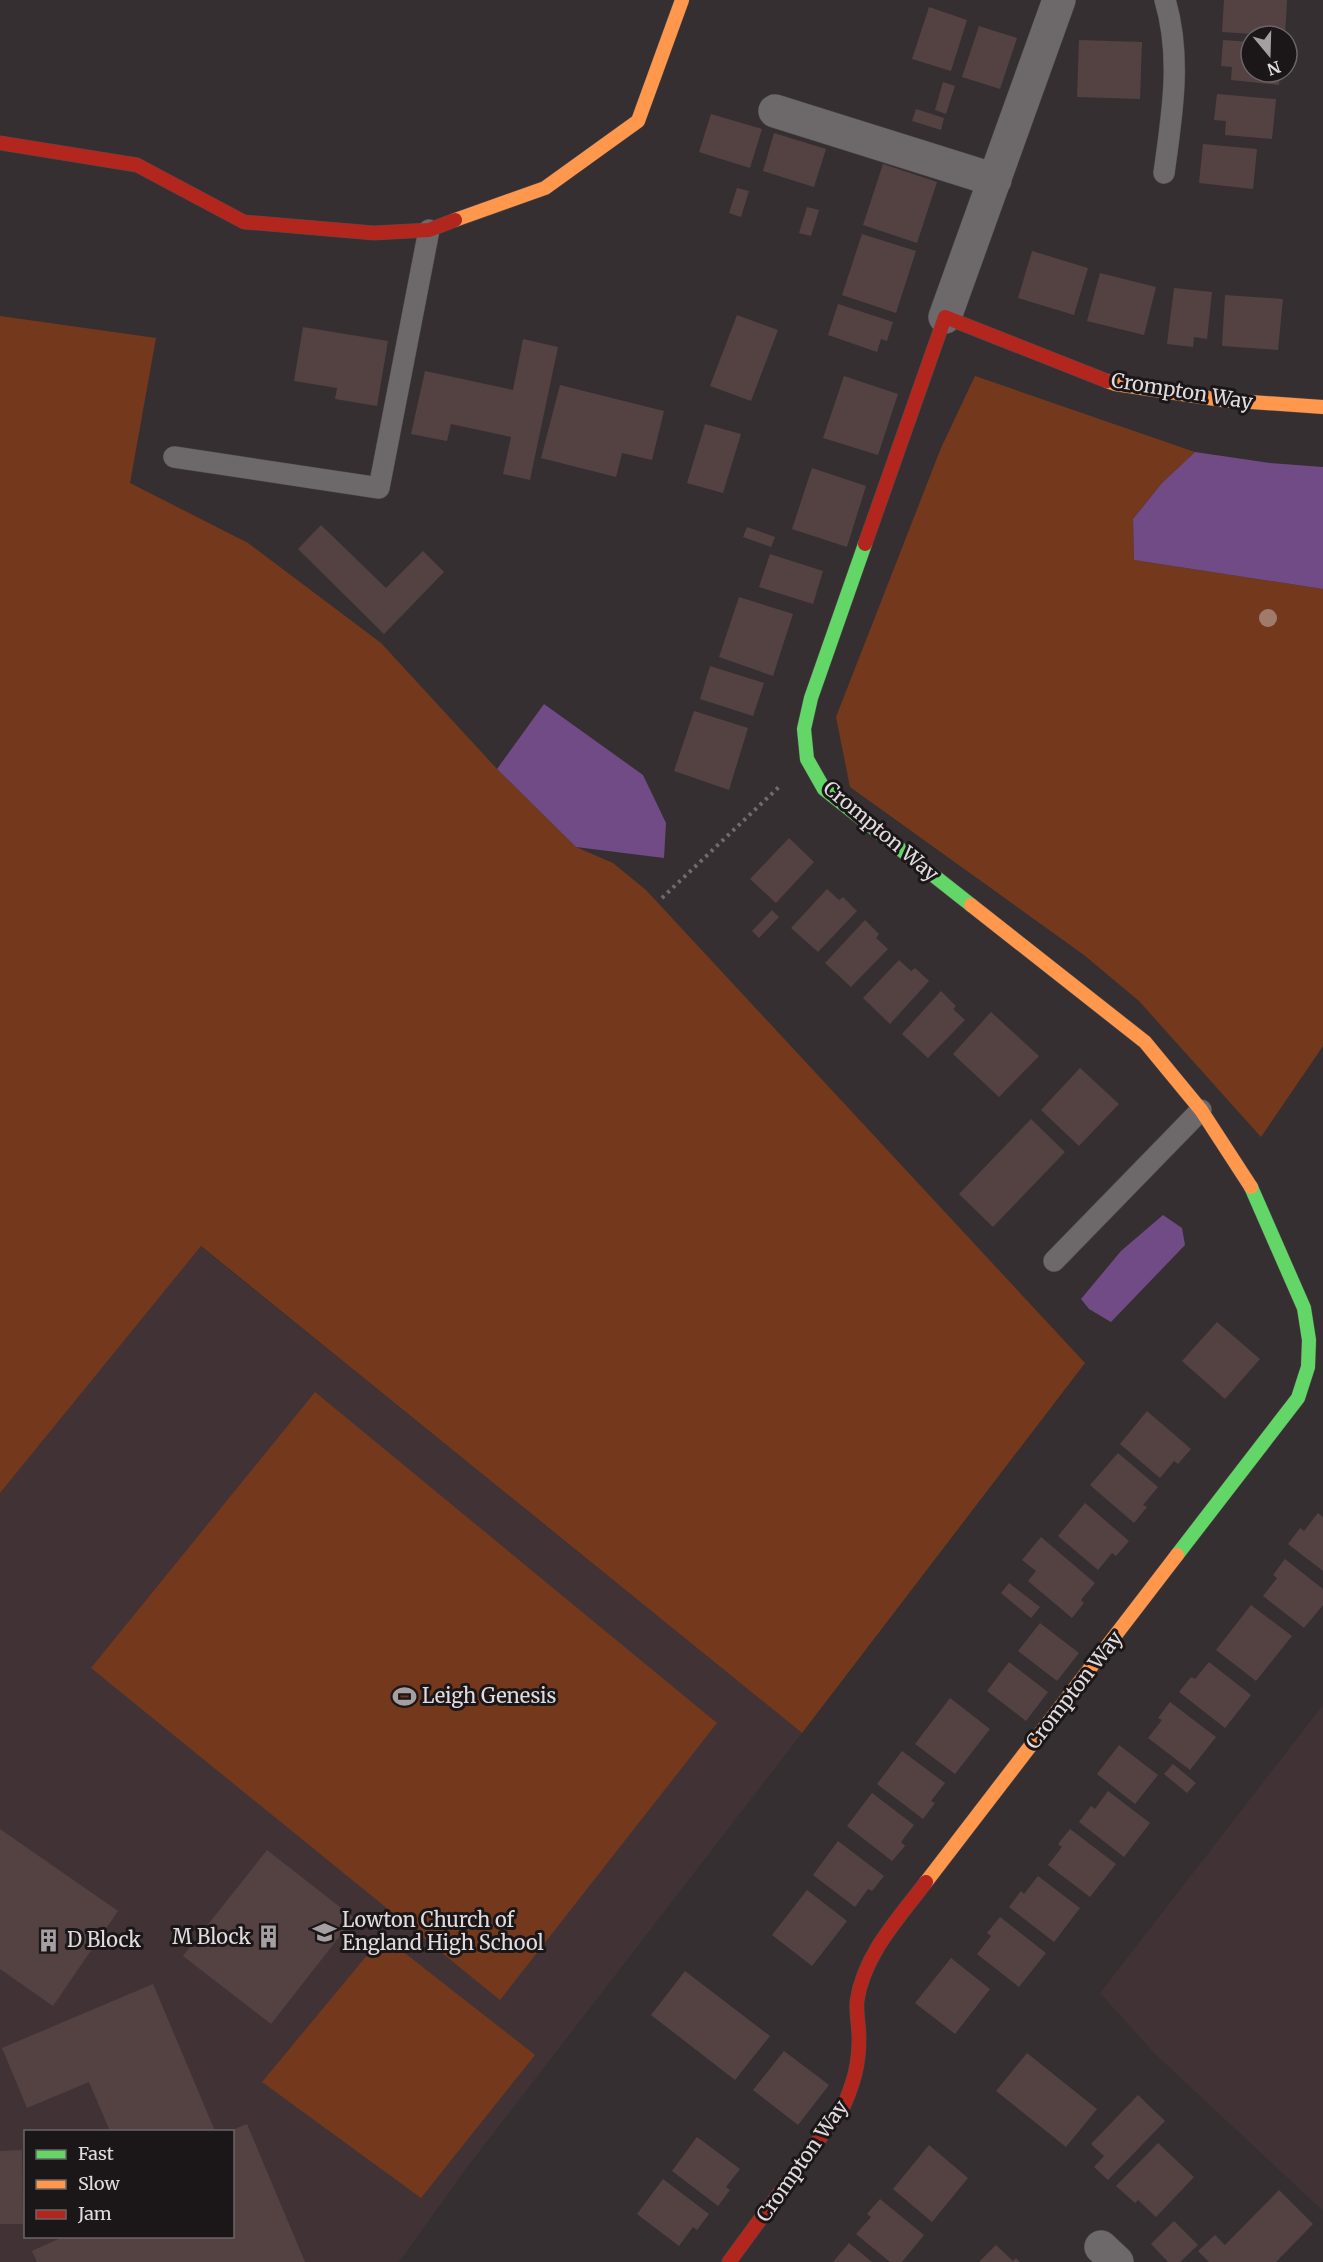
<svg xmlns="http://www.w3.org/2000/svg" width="1323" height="2262" font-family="Merriweather,serif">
<rect width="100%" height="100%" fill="#352f31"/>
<path fill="#413236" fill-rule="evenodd" d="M200 1246 802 1733 468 2166 399 2262H0V1493ZM26 2132H232V2236H26Z
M1323 1705V2211L1155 2054 1100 1993Z"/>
<path fill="#74391c" d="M0 316 156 338 130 483 248 543 381 643 497 769 576 847 613 863 646 890 1085 1363 802 1733 201 1246 0 1493Z
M975 376 1195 452 1162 483 1133 519 1134 560 1323 589V1046L1261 1137 1139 1001 1084 955 850 787 836 717 941 448Z
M315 1392 717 1723 500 2000 91 1668Z
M383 1936 535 2055 421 2198 262 2082Z"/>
<path fill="#704b86" d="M1195 452 1270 463 1323 467V589L1134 560 1133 519 1162 483Z
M544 704 643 775 666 823 664 858 576 847 497 769Z
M1163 1215 1182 1228 1185 1245 1111 1322 1089 1309 1081 1299 1121 1251Z"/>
<path fill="#544243" d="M1224 0H1287L1285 36 1222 32Z
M929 7 967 20 951 71 912 59Z
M979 26 1017 38 1000 89 962 77Z
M1079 40 1142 42 1140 99 1077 97Z
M1223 40 1251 42V72H1280L1279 85 1231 80 1232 67 1221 66Z
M943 82 955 86 946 114 935 110Z
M1217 94 1276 99 1272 139 1225 135 1226 121 1214 120Z
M916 109 944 118 941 130 912 121Z
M711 114 762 129 750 168 699 152Z
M774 133 826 149 814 187 763 171Z
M1203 144 1257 149 1253 189 1199 183Z
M883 164 937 182 917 243 863 225Z
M737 188 749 191 741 217 729 213Z
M807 207 819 210 811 236 799 233Z
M862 234 916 251 896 313 842 295Z
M1032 251 1088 268 1074 315 1018 298Z
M1100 273 1156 287 1144 335 1087 321Z
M1174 288 1212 292 1207 339 1194 337 1193 347 1167 344Z
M1225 295 1283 299 1278 350 1222 346Z
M838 304 893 322 887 341 881 339 877 352 828 335Z
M737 315 778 330 751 401 710 386Z
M303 327 388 341 377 406 335 399 337 388 294 381Z
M523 339 558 347 530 480 503 474 511 437 451 424 447 441 411 434 425 371 513 390Z
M844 376 898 394 878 455 823 438Z
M560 385 664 411 652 460 622 453 616 477 541 458Z
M705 424 741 434 723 493 687 483Z
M812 468 866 486 847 547 792 529Z
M321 525 386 588 423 551 444 572 384 634 298 549Z
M747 527 775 537 771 547 743 537Z
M770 554 823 571 813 604 759 587Z
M739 597 793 614 773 676 719 657Z
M710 666 764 683 753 716 700 699Z
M694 711 748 728 729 790 674 771Z
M789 838 814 862 776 903 750 879Z
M827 889 839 900 843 897 857 911 818 952 791 928Z
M772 910 779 917 759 938 752 931Z
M865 920 879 934 876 938 888 949 851 987 825 963Z
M899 960 911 971 915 968 929 981 890 1024 863 998Z
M941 991 956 1006 953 1009 965 1020 928 1058 902 1034Z
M991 1012 1039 1056 999 1097 953 1054Z
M1080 1068 1119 1104 1079 1146 1041 1110Z
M1031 1119 1065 1152 993 1227 959 1194Z
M1217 1322 1260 1359 1225 1399 1182 1361Z
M1147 1411 1191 1449 1178 1464 1174 1461 1160 1478 1120 1444Z
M1118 1453 1158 1487 1143 1505 1147 1507 1134 1523 1090 1485Z
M1085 1503 1129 1541 1116 1556 1112 1553 1098 1570 1058 1536Z
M1318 1513 1323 1517V1571L1288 1544 1300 1528 1304 1531Z
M1041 1537 1095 1583 1081 1600 1084 1603 1072 1618 1028 1581 1036 1571 1022 1560Z
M1285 1559 1323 1589V1605L1304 1628 1263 1596 1277 1578 1273 1575Z
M1009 1583 1040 1607 1031 1618 1001 1593Z
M1251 1605 1292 1636 1256 1681 1216 1650Z
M1040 1623 1079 1653 1057 1681 1018 1651Z
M1009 1662 1048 1692 1026 1721 987 1691Z
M1209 1662 1251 1695 1225 1728 1179 1692 1191 1677 1195 1679Z
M950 1698 990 1729 955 1774 915 1744Z
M1170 1702 1216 1737 1190 1770 1148 1738 1162 1720 1158 1718Z
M1119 1745 1158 1775 1135 1804 1097 1774Z
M902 1751 945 1783 931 1801 935 1803 923 1819 877 1784Z
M1173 1764 1196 1783 1187 1793 1164 1774Z
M1108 1791 1150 1823 1124 1857 1079 1822 1091 1806 1095 1809Z
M872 1793 914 1825 901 1842 905 1846 892 1861 847 1826Z
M0 1829 118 1911 53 2006 0 1969Z
M1070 1829 1116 1864 1090 1897 1048 1865 1062 1847 1058 1844Z
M838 1841 884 1876 872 1891 868 1889 855 1907 813 1875Z
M267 1850 354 1918 271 2024 183 1956Z
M1038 1876 1080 1908 1054 1942 1009 1907 1021 1891 1024 1894Z
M807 1890 847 1921 812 1966 772 1935Z
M1000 1917 1046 1953 1019 1987 977 1954 991 1936 987 1933Z
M951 1958 990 1989 955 2034 915 2003Z
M685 1971 770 2036 735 2080 651 2015Z
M153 1984 215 2131H110L89 2082 27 2108 2 2048Z
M784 2051 829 2085 798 2125 753 2090Z
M1027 2053 1097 2109 1066 2147 996 2091Z
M1138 2095 1165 2121 1108 2180 1094 2167 1104 2156 1091 2144Z
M247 2124 305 2262H37L32 2251 65 2236H232V2130Z
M697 2137 740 2169 726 2187 730 2190 718 2206 672 2171Z
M1158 2143 1194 2177 1156 2217 1138 2200 1135 2203 1116 2186Z
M929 2145 968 2178 932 2222 893 2189Z
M22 2150 23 2224H0V2151Z
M663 2179 709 2214 697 2230 693 2227 679 2246 637 2214Z
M1279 2190 1313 2224 1276 2262H1209L1198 2251 1215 2235 1225 2245Z
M880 2199 924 2235 902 2262H890L856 2234 871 2217 867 2214Z
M1174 2221 1198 2245 1180 2262H1168L1151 2244Z
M849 2243 872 2262H833Z
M996 2245 1013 2261 1016 2258 1020 2262H979Z"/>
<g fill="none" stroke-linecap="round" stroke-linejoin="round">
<defs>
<path id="lane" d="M1164 173C1172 115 1182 57 1165 0
M174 457 379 488 429 230
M1054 1261 1201 1110"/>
<path id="street" d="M775 111 995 180
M945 317 1059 0
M1101 2247 1117 2262"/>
<path id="fast" d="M865 544 811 698 804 729 807 759 824 789 971 905
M1177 1555 1298 1398 1308 1367 1309 1340 1304 1308 1251 1187"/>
<path id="slow" d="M455 220 545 188 638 121 682 0
M1107 381 1115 384 1222 400 1323 407
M971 905 1145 1042 1201 1110 1251 1187
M926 1882 1177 1555"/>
<path id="jam" d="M0 143 137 165 244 222 374 233 429 230 455 220
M865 544 945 317 1107 381
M729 2262 844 2105C854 2082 859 2064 859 2038 859 2026 856 2013 857 2001 864 1954 899 1918 926 1882"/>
</defs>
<use href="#lane" stroke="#504b4d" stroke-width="22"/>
<use href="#street" stroke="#504b4d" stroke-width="34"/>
<use href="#fast" stroke="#504b4d" stroke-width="15"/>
<use href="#slow" stroke="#504b4d" stroke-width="15"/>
<use href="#jam" stroke="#504b4d" stroke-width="15"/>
<path stroke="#706c6d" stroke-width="4" stroke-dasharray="3 4.5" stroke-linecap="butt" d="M662 898 781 785"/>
<use href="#lane" stroke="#6d686a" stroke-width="21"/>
<use href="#street" stroke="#6d686a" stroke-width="33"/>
<use href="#fast" stroke="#63d668" stroke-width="14"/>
<use href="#slow" stroke="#ff974d" stroke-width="14"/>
<use href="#jam" stroke="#b3261e" stroke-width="14"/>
</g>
<circle fill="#a07b6c" cx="1268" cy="618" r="9"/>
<defs>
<symbol id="stadium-bare" viewBox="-9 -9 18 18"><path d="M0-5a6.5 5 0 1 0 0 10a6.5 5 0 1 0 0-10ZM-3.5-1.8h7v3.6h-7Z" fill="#a59fa1" stroke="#1b1718" stroke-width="2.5" paint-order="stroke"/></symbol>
<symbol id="school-bare" viewBox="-9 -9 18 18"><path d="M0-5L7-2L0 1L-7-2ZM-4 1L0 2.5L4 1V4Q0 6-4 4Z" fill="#a59fa1" stroke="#1b1718" stroke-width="2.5" paint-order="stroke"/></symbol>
<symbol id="building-bare" viewBox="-9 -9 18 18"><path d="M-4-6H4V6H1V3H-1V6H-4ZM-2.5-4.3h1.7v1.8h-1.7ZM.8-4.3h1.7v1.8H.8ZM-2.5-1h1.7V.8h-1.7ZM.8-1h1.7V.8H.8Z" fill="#a59fa1" stroke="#1b1718" stroke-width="2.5" paint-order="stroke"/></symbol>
</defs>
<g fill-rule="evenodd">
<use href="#stadium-bare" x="388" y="1680" width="33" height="33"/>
<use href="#school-bare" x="308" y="1916" width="33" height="33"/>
<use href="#building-bare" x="252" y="1920" width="33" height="33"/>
<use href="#building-bare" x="32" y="1924" width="33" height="33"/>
</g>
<g text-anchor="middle" stroke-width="6" stroke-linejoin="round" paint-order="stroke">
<g font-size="20" fill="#e2dbdd" stroke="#1b1718">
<text transform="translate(1182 391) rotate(9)" y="7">Crompton Way</text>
<text transform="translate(881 831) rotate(40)" y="7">Crompton Way</text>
<text transform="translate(1074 1690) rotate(-52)" y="7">Crompton Way</text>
<text transform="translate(802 2161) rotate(-55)" y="7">Crompton Way</text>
</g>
<g font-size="20" fill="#e2dbdd" stroke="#1b1718" text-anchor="start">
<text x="422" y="1703">Leigh Genesis</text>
<text x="342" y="1927">Lowton Church of<tspan x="342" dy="23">England High School</tspan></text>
<text x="251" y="1944" text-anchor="end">M Block</text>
<text x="67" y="1947">D Block</text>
</g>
</g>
<rect x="24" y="2130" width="210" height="108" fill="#1b1718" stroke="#6b6567" stroke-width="1.5"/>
<rect x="36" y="2150" width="30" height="9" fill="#63d668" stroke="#6b6567" stroke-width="1.5"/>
<text x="78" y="2160" font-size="18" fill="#e2dbdd">Fast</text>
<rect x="36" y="2180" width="30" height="9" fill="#ff974d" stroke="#6b6567" stroke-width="1.5"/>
<text x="78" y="2190" font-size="18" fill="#e2dbdd">Slow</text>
<rect x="36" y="2210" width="30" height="9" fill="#b3261e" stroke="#6b6567" stroke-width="1.5"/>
<text x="78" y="2220" font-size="18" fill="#e2dbdd">Jam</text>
<g transform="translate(1269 54) rotate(161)"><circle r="28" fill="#1b1718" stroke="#6b6567" stroke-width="1.5"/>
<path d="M0-4.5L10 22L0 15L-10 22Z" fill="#a59fa1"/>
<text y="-9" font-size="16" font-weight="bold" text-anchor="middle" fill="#e2dbdd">N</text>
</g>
</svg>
